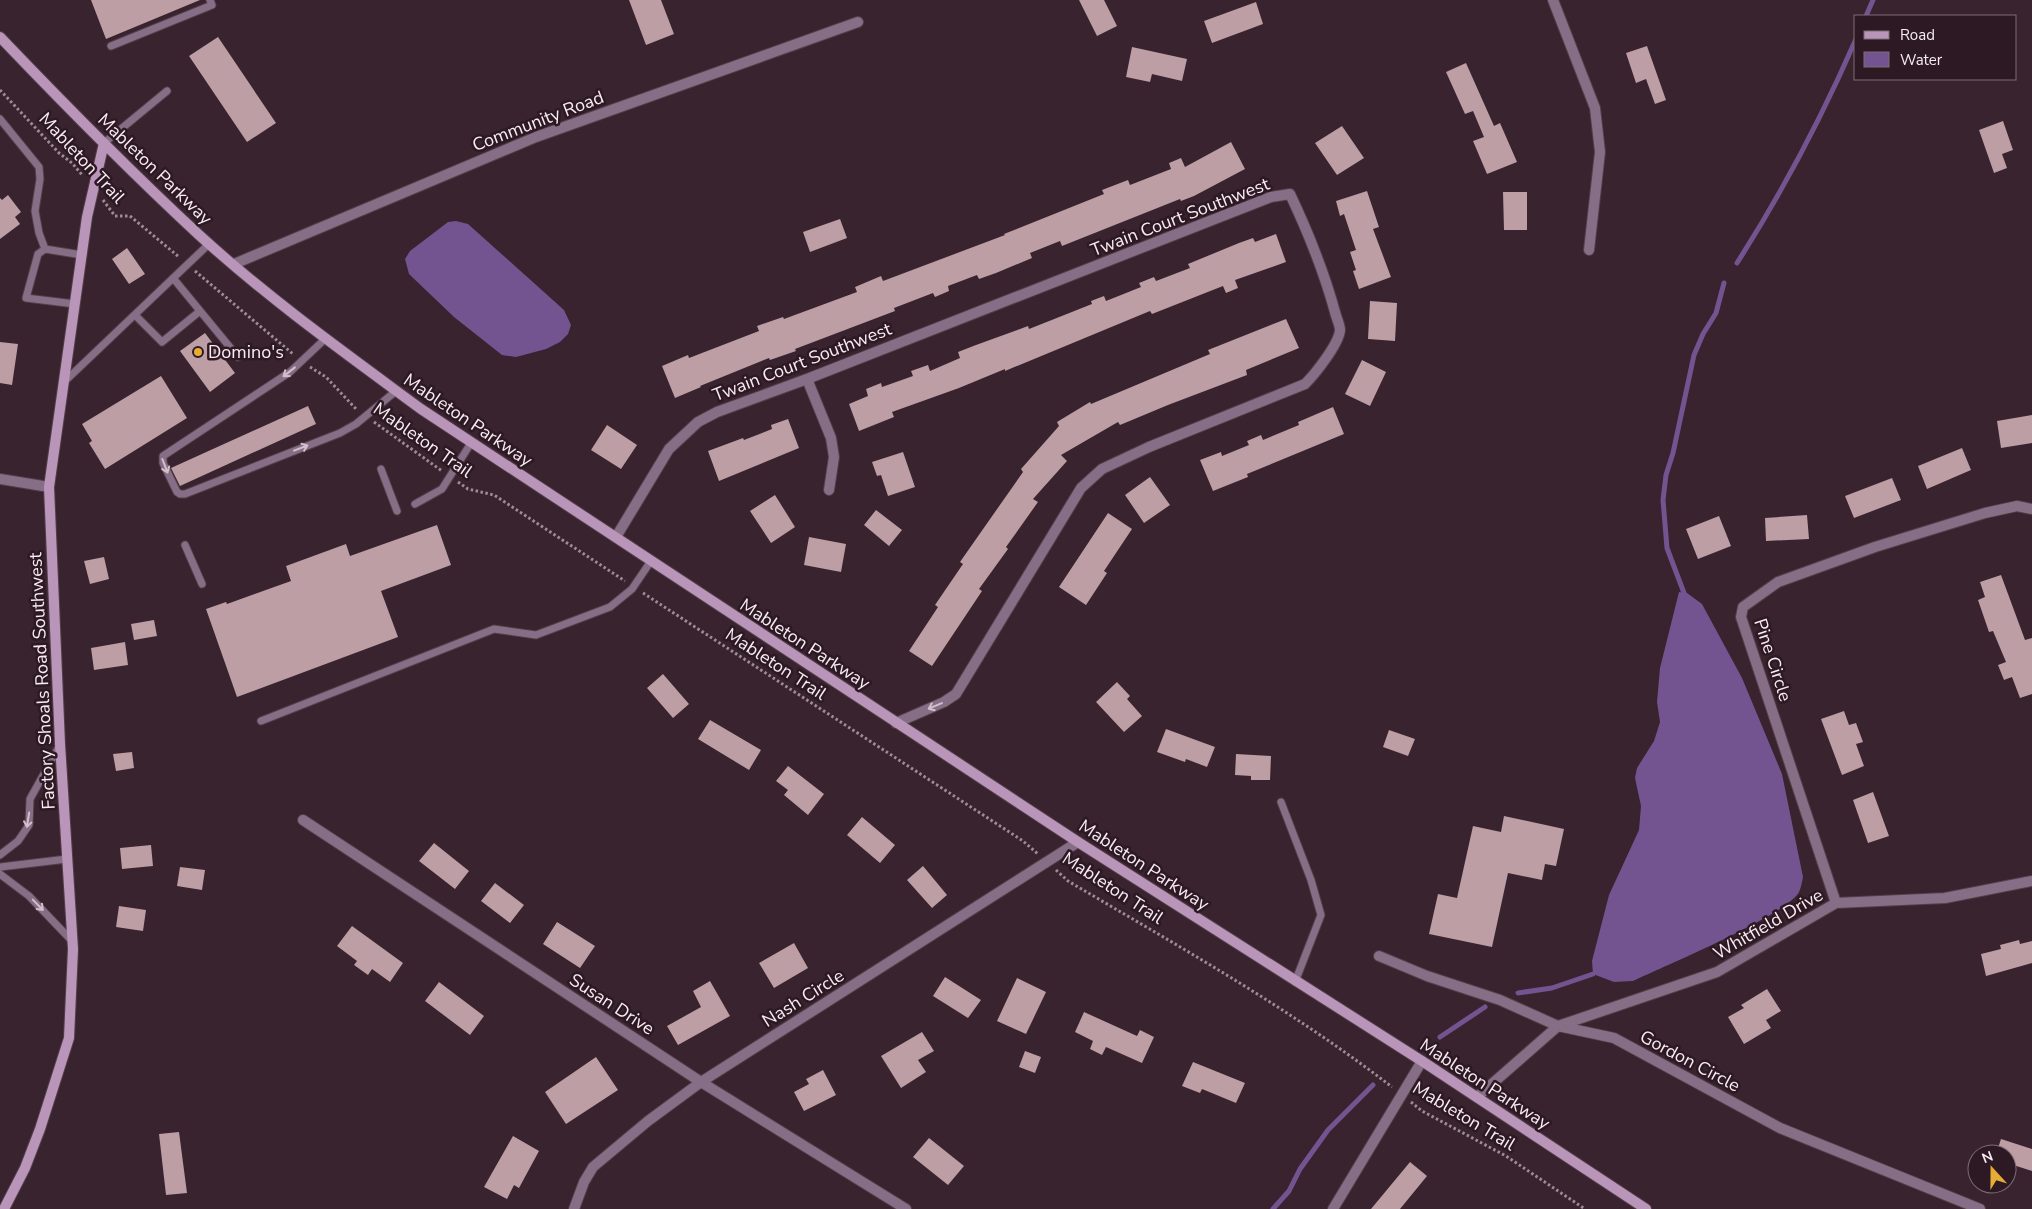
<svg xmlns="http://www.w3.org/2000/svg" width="2032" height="1209" font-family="'Nunito Sans',sans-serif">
<rect width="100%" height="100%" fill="#38232e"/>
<path fill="#735490" d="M456 221 468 224 564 310 571 325 568 334 560 342 546 349 516 357 502 355 454 317 409 274 405 259 410 251 448 222Z
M1679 592 1687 593 1702 604 1742 678 1782 774 1803 877C1802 882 1801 888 1799 892 1787 915 1662 967 1633 981L1614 982 1593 974 1592 961 1609 895 1639 830 1641 806 1635 778 1637 768 1654 741 1660 722 1657 702 1660 668Z"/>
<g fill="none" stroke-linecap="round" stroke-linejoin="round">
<path stroke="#735490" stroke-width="5" d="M1866 16 1873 0
M1737 263C1783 191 1822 117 1856 39
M1684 593 1667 548 1663 500 1666 475 1673 453 1694 355 1703 334 1716 313 1724 283
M1518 993 1552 988 1593 974
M1440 1037 1485 1007
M1273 1209 1289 1191 1300 1169 1328 1130 1373 1085"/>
</g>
<path fill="#bc9ea4" d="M91 0H200L106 39Z
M629 0H661L674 34 646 45Z
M1079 0H1104L1117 26 1097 36Z
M1256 2 1263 24 1212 43 1204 21Z
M218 37 276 123 247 142 189 56Z
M1647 46 1666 100 1655 104 1646 79 1636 83 1626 53Z
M1132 47 1187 59 1182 81 1152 74 1150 82 1126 77Z
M1466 63 1494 126 1500 123 1517 162 1487 174 1473 141 1484 137 1473 111 1465 114 1446 72Z
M2003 121 2013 150 2002 154 2007 168 1994 173 1979 130Z
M1342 126 1364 158 1337 175 1315 143Z
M1231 142 1245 169 1194 196 1181 201 1180 199 1062 246 1060 241 1030 253 1032 258 996 273 979 279 977 275 948 286 949 291 935 297 933 293 894 308 895 311 795 349 796 351 770 360 769 358 700 386 701 387 675 398 662 366 688 355 689 358 759 331 757 326 783 317 784 319 857 292 855 287 881 276 883 281 1005 235 1004 234 1104 194 1102 190 1128 180 1130 185 1171 169 1169 163 1181 158 1185 167Z
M1367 191 1379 227 1373 229 1391 277 1359 289 1353 271 1356 270 1350 252 1356 250 1344 214 1340 216 1336 201Z
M1503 192H1527V230H1504Z
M8 195 21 212 15 217 20 224 0 239V198L2 200Z
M840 219 847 238 810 252 803 232Z
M1276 234 1286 262 1235 280 1238 288 1226 293 1223 286 1152 314 1150 311 1005 371V369L959 388 892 412 894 417 859 431 849 404 868 396 866 389 881 383 882 387 913 376 911 371 928 365 930 371 960 358 958 352 976 345 1028 326 1029 329 1092 304 1091 301 1104 296 1106 301 1141 287 1139 283 1154 277 1156 281 1190 268 1188 264 1239 243 1253 238 1255 242Z
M127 248 145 274 129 284 112 259Z
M1370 301 1397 303 1395 341 1368 339Z
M1286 319 1299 348 1246 370 1247 375 1168 405 1120 425 1118 422 1061 455 1067 461 1033 499 1038 502 1006 547 1008 549 979 589 982 591 932 666 909 651 938 607 935 605 963 564 960 562 1023 472 1021 469 1059 426 1057 422 1090 402 1091 404 1210 354 1208 350Z
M205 333 235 373 210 392 180 351Z
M0 342 18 344 12 385 0 383Z
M1362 360 1386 372 1370 406 1345 394Z
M161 376 187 418 105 469 89 443 92 441 82 424Z
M308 406 316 424 180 486 171 468Z
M1333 407 1344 434 1247 474 1248 477 1213 491 1200 460 1221 452 1222 456 1249 445 1247 441 1261 435 1263 440 1299 425 1298 422Z
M2032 415V443L2001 448 1997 421Z
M788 419 799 448 719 481 708 451 743 438 744 440 772 429 771 425Z
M607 425 637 445 621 469 591 450Z
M1962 448 1971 470 1927 489 1918 466Z
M903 452 915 487 888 496 881 475 877 476 872 462Z
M1150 477 1170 505 1144 523 1125 495Z
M1892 478 1901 500 1854 518 1845 496Z
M775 495 795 527 771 543 750 511Z
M876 510 902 530 889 546 864 525Z
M1108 513 1132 529 1104 571 1107 573 1086 605 1059 587Z
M1807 515 1809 539 1766 541 1765 518Z
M1719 516 1731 546 1698 559 1686 529Z
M437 525 451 565 381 591 398 637 237 697 206 609 226 602 227 604 291 581 286 566 346 544 350 556Z
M809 537 846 544 841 572 804 565Z
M104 557 109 579 90 584 84 561Z
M2001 575 2025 640 2032 638V694L2020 698 2012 677 2004 680 1998 665 2006 662 1993 631 1989 632 1978 600 1985 597 1980 582Z
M154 620 157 636 134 640 131 624Z
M125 642 128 665 94 670 91 648Z
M663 674 689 704 673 718 647 688Z
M1117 682 1130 696 1127 699 1142 716 1124 732 1096 702Z
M1844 711 1849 725 1856 723 1863 742 1856 744 1864 766 1842 775 1821 719Z
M710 720 761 750 749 770 698 739Z
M1166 729 1215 747 1207 767 1186 759 1185 762 1157 752Z
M1389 730 1415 739 1408 756 1383 747Z
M132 752 134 768 116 771 113 754Z
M1236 754 1271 756 1270 780H1251V776L1235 775Z
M788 766 824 794 808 815 784 795 788 790 776 781Z
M1873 792 1889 836 1868 843 1853 800Z
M1504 816 1564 829 1556 866 1545 864 1542 880 1508 873 1492 947 1429 934 1438 894 1457 898 1473 826 1501 832Z
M862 817 895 845 880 863 847 835Z
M434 843 469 871 455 889 419 861Z
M151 845 153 866 122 869 120 848Z
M923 866 947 895 932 908 907 880Z
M180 867 205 870 202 890 177 886Z
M495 883 524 905 510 923 481 901Z
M119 906 146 910 143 931 116 927Z
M557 922 595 946 580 968 543 944Z
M352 926 403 963 390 982 372 969 368 975 354 965 357 961 337 946Z
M2019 940 2020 944 2032 941V963L1986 976 1981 954 2001 949 2000 945Z
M794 943 808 968 774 988 759 963Z
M945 977 981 1000 968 1018 933 996Z
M1017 978 1046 992 1026 1034 997 1021Z
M710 981 730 1016 678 1045 667 1026 701 1007 693 991Z
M439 982 484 1016 470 1035 425 1001Z
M1767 989 1781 1011 1766 1020 1771 1028 1744 1044 1728 1017 1744 1008 1741 1005Z
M1084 1012 1137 1036 1140 1030 1154 1037 1142 1063 1106 1047 1102 1055 1090 1049 1093 1041 1075 1032Z
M922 1032 934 1051 918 1060 926 1072 901 1088 881 1056Z
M1025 1051 1041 1057 1035 1073 1019 1067Z
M596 1057 618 1090 566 1124 545 1092Z
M1193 1062 1245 1083 1236 1103 1202 1089 1200 1093 1182 1086Z
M823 1070 836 1095 804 1111 794 1092 809 1084 806 1079Z
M179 1132 187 1193 166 1195 159 1134Z
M513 1136 539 1151 519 1188 514 1185 507 1199 484 1187Z
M929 1138 964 1166 948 1185 913 1157Z
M2001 1139 2032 1149V1171L2007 1163V1154H1996Z
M1410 1162 1427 1176 1400 1209H1371Z"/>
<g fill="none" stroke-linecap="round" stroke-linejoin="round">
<defs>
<path id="lane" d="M111 46 212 5 210 0
M0 119 39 167 40 179 35 211 39 233 45 249
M104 143 167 91
M173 278 238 357
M75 304 26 298 38 254 45 249 82 255
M135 315 162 342 200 311
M325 339 290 372 163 456V463L177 492 180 494H185L340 433 356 424 396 391
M64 382 210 243
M381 469 397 511
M415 504 442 489 471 443
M185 545 202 584
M261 721 494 629 536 635 610 607 632 589 651 561
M1281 802 1311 880 1321 915 1295 982
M0 855 18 841 29 825 30 799 60 745
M0 867 67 859
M0 874 29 896 73 942"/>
<path id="street" d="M1553 0 1595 108 1600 152 1589 250
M234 264 536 137 858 22
M807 379 831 438 834 457 829 490
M0 479 49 487
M616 537 669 449 698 422 717 412 807 379 1271 197 1290 194C1308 232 1324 272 1335 312 1336 317 1340 325 1340 330 1339 344 1315 374 1305 384L1149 447 1102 469 1081 488 956 694 944 702 896 723
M303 820 701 1082 906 1209
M1836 903 1741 617 1743 607 1778 582 1875 547 1985 513 2017 506 2032 509
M1379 956 1427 976 1500 1000 1558 1026 1614 1038 1780 1128 1980 1209
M1477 1097 1558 1026 1717 972 1836 903 1945 898 2032 881
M574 1209 584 1182 593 1167 648 1121 701 1082 1078 842
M1333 1209 1422 1061"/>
<path id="secondary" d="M0 37C64 104 130 171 198 234 268 298 345 353 421 409L1078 842 1425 1063 1646 1209
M4 1209 25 1168 40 1129 69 1038 73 949 60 744 49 487 87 217 104 143"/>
</defs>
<use href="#lane" stroke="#533f49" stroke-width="9"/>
<use href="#street" stroke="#533f49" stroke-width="12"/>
<use href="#secondary" stroke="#533f49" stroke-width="12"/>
<path stroke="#9d8c95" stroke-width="3" stroke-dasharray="2.5 2.5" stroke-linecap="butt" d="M0 90 59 153 72 163 83 176
M103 200 115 216H130L179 257
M195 271 293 354
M310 367 326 377 357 410
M374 422 442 471
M458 482 468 489 494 495 625 581
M643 593 1023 841 1038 854
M1056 870 1068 881C1178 946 1291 1009 1392 1087
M1411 1102 1422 1111 1506 1156 1585 1209"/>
<use href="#lane" stroke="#866f86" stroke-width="7"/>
<use href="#street" stroke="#866f86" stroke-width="10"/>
<use href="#secondary" stroke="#ba95ba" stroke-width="10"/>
</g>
<defs><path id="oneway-shaft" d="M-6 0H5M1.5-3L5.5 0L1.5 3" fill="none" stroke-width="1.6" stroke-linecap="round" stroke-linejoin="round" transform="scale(1.25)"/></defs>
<g stroke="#d1c0cc">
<use href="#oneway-shaft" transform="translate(289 372) rotate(142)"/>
<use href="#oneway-shaft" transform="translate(301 448) rotate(-21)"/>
<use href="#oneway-shaft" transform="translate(165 466) rotate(69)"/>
<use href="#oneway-shaft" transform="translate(935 706) rotate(157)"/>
<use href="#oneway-shaft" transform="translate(28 820) rotate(99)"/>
<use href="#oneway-shaft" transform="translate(38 905) rotate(46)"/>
</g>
<circle fill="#e5ad35" stroke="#2d1924" stroke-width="2" cx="198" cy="352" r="5"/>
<g text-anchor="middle" stroke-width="5" stroke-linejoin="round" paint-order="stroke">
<g font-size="18" fill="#f9ebf2" stroke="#2d1924">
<text transform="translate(538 121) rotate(-21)" y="6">Community Road</text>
<text transform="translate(82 158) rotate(47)" y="6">Mableton Trail</text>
<text transform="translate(155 169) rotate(44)" y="6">Mableton Parkway</text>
<text transform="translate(1180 217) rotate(-21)" y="6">Twain Court Southwest</text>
<text transform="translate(802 362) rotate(-21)" y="6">Twain Court Southwest</text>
<text transform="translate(468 420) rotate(34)" y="6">Mableton Parkway</text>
<text transform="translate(423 440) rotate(35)" y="6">Mableton Trail</text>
<text transform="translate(805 644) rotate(33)" y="6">Mableton Parkway</text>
<text transform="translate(1773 660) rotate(72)" y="6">Pine Circle</text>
<text transform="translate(776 664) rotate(33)" y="6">Mableton Trail</text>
<text transform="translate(42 681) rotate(-93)" y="6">Factory Shoals Road Southwest</text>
<text transform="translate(1144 865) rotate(33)" y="6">Mableton Parkway</text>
<text transform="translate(1113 888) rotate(33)" y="6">Mableton Trail</text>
<text transform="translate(1768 924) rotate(-30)" y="6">Whitfield Drive</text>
<text transform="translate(803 998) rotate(-32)" y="6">Nash Circle</text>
<text transform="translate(612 1004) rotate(33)" y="6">Susan Drive</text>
<text transform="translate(1690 1061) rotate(28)" y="6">Gordon Circle</text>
<text transform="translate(1485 1084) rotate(33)" y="6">Mableton Parkway</text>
<text transform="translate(1464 1116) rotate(31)" y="6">Mableton Trail</text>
</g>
<g font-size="18" fill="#f9ebf2" stroke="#2d1924" text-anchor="start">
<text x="208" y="358">Domino's</text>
</g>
</g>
<rect x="1854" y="15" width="162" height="65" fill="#2d1924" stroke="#7f6d76"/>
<rect x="1864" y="31" width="25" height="8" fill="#ba95ba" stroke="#7f6d76"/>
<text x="1900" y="40" font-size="15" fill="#f9ebf2">Road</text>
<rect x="1864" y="52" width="25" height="15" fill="#735490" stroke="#7f6d76"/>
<text x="1900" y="65" font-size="15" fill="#f9ebf2">Water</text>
<g transform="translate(1992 1169) rotate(339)"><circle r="24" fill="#2d1924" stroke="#7f6d76"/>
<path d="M0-4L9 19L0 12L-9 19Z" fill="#e5ad35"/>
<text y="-8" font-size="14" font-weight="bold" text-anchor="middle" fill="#f9ebf2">N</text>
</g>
</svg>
